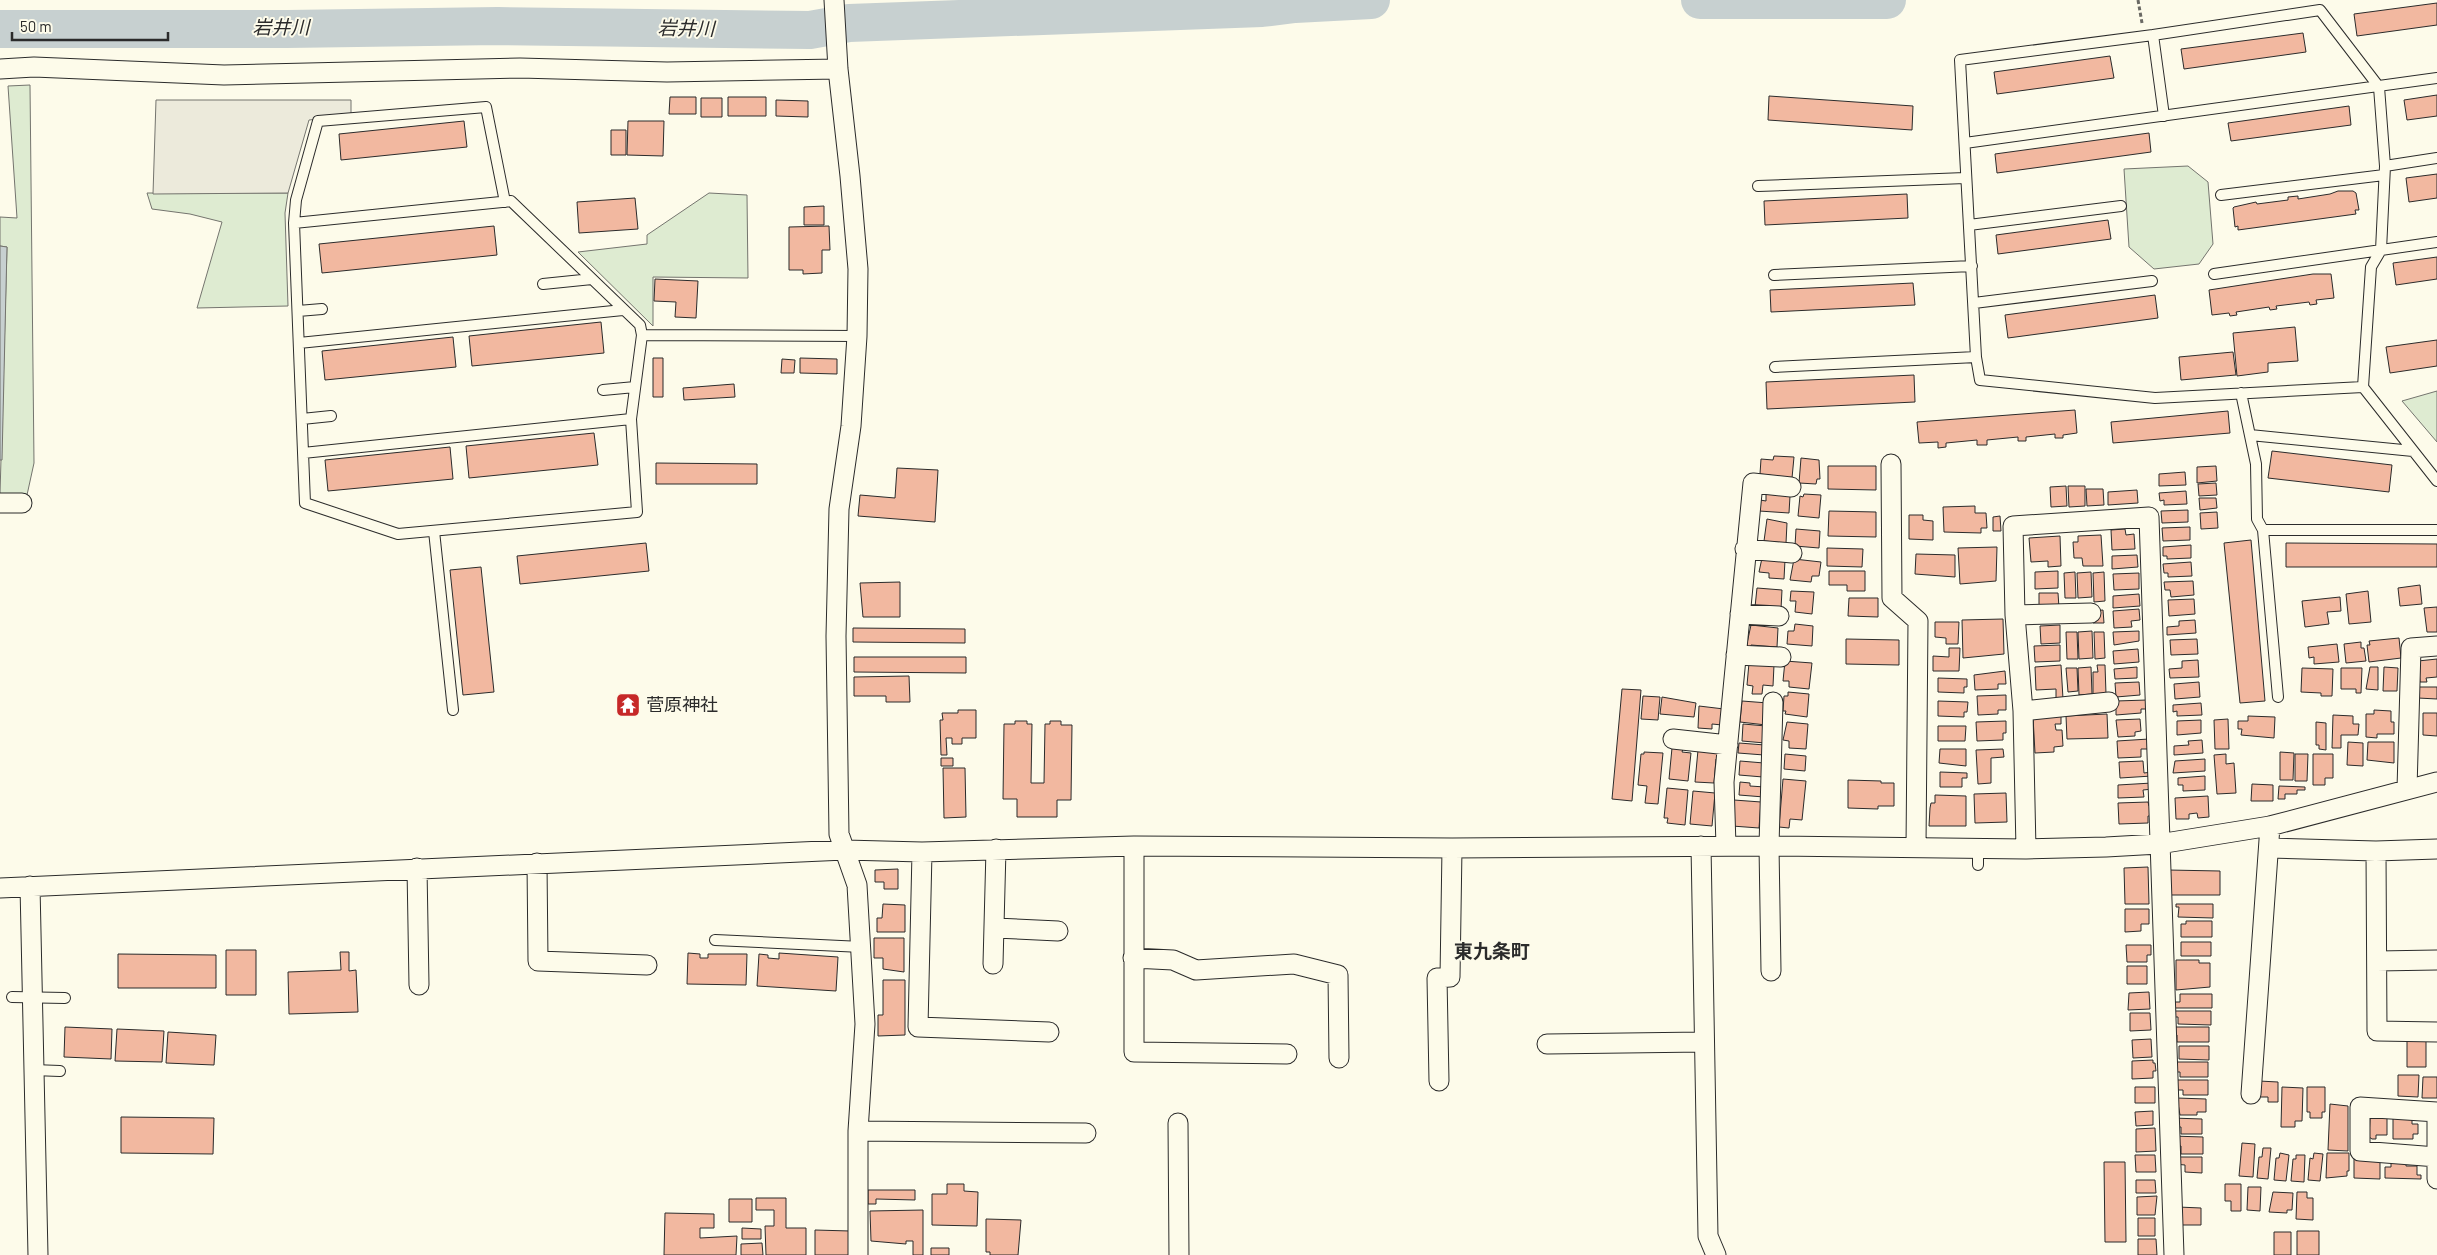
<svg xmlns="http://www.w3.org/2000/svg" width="2437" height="1255" font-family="Barlow,'Noto Sans JP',sans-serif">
<rect width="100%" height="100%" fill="#fdfbea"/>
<path fill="#deebd1" stroke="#74746e" d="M30 85 34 463 27 495 0 494 7 247 0 246V217L17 218 8 86Z
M2188 166 2208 182 2213 244 2199 264 2154 269 2129 247 2124 169Z
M147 193H288L285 213 288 306 197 308 222 222 190 214 152 209Z
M709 193 747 195 748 278 653 277V326L578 252 647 244V235Z
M2437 391V442L2402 401Z"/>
<path fill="#eceadb" stroke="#74746e" d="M156 100H351V116L309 120 288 193 153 194Z"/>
<path fill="#c7d0d0" stroke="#74746e" d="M0 246 7 247 2 460H0Z"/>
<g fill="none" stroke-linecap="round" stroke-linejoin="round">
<path stroke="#c7d0d0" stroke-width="38" d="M1700 0H1887
M0 29H287L498 26 810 30 849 23 1262 8 1295 4 1371 0"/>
</g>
<path fill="#f2b8a0" stroke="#2b2b2b" d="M2437 3V25L2357 36 2354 14Z
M2303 33 2306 52 2184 69 2181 49Z
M2110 56 2114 78 1997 94 1994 72Z
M2437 95V116L2407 120 2404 100Z
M1769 96 1913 106 1912 130 1768 120Z
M670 97H696V114H669Z
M728 97H766V116H728Z
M701 98H722V117H701Z
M776 100 808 101V117L776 116Z
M2349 106 2351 125 2231 141 2228 123Z
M464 121 467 147 341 160 339 134Z
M628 121H664L663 156 627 155Z
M611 130H626V155H611Z
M2149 133 2151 152 1997 173 1995 154Z
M2437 174V198L2409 202 2406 178Z
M2338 191H2353L2356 193 2359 210H2355L2356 214 2238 230V226L2235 227 2233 208 2234 207 2256 202 2257 204 2288 200V197L2298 196V199L2330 194Z
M1907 194 1908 218 1765 225 1764 201Z
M635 198 638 229 579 233 577 202Z
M824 206V225H804V207Z
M2108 220 2111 239 1998 254 1996 235Z
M494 226 497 255 322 273 319 244Z
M829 226 830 250H822V273L803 274V270H789V227Z
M2437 257V279L2396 285 2393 263Z
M2313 274H2331L2334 298 2316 300 2317 304 2310 305 2309 302 2276 306 2277 309 2270 310 2269 307 2236 312 2237 315 2230 316 2229 313 2212 315 2209 290Z
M655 279 698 281 696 318 675 317 676 302 654 301Z
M1913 283 1915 305 1771 312 1770 290Z
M2155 295 2158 318 2008 338 2005 315Z
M601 322 604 353 472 366 469 336Z
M2295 327 2298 361 2268 363V372L2237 376 2233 333Z
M453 337 456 367 325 380 322 351Z
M2437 340V366L2390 373 2386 347Z
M2233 352 2236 375 2181 380 2179 357Z
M653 358H663V397H653Z
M800 358 837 359V374L800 373Z
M782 359 795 360 794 373H781Z
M1914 375 1915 402 1767 409 1766 382Z
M734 384 735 397 684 400 683 388Z
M2075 410 2077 433 2063 435V438H2055V434L2026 437V441H2018V437L1987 440V445H1977V440L1946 443V447L1938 448V442L1919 443 1917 422Z
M2228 411 2230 433 2113 443 2111 422Z
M594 433 598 465 469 478 466 446Z
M450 447 453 479 328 491 325 460Z
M2272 451 2392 465 2389 492 2268 478Z
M1774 456 1794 457 1792 478 1760 474 1761 459 1773 460Z
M1801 458 1819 460 1820 479H1817L1816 484 1799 483Z
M656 463 757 464V484H656Z
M1828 466H1876V490L1828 489Z
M2216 466 2217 481 2197 483V467Z
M897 468 938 470 935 522 858 516 860 495 895 498Z
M2185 472 2186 485 2159 486V474Z
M2216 483 2217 495 2199 496 2198 484Z
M2066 486 2067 506 2051 507 2050 487Z
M2068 486H2085V506L2069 507Z
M2086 489H2103L2104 505 2087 506Z
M2137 490 2138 503 2108 505V492Z
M2186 491 2187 504 2164 505V500L2160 501 2159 493Z
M1766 494 1790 496 1789 513 1759 511 1760 500 1766 501Z
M1804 494 1821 495 1819 518 1798 516 1800 496 1803 497Z
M2199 498H2216L2217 508 2200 510Z
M1975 506V513H1986L1987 528H1981V533L1944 532 1943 507Z
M2188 510V522L2162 523 2161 511Z
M1829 511 1876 512V537L1828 536Z
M2217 512 2218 528 2201 529 2200 513Z
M1909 515H1923V520L1933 521V540L1909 539Z
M2000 516 2001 531H1993V517Z
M1767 519 1787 523 1786 543 1764 541Z
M2190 527V540L2163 541 2162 528Z
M1796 529 1820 531 1819 548 1795 546Z
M2125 529 2126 535 2134 534 2135 549 2112 550 2111 530Z
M2101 535 2103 566H2083L2082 558H2074L2073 542H2078V536Z
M2060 536 2061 566 2048 567V561L2031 562 2029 538Z
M2251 540 2265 701 2240 703 2224 543Z
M646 543 649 571 520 584 517 556Z
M2286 543 2437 544V567H2286Z
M2191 545V558L2167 559V556H2163V547Z
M1997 547 1996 581 1960 584 1958 548Z
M1827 548 1863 549 1862 567 1827 566Z
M1916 554 1955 555V577L1915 574Z
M2137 555 2138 567 2112 569V556Z
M1762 558 1785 560 1784 579 1769 578V573L1759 572Z
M1794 559 1821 562 1819 576H1812L1811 582 1790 580Z
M2191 562 2192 576 2168 577V573H2164L2163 564Z
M481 567 494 692 463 695 450 570Z
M1829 571H1865V591H1847V585H1829Z
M2058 571V588L2035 589V572Z
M2075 572 2076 598H2065L2064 573Z
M2091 572 2092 597 2078 598 2077 573Z
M2104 572 2105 601 2094 602 2093 573Z
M2139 573V589L2114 590 2113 574Z
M2193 581 2194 595 2171 597 2170 590H2165L2164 582Z
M900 582V617H863L860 583Z
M2420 585 2422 604 2400 606 2398 588Z
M1757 588 1782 590 1781 609 1755 607Z
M1791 591 1814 592 1812 614 1795 612 1796 601H1790Z
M2368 591 2371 622 2349 624 2346 594Z
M2039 593H2058L2059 608 2039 609Z
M2139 594 2140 606 2113 608V596Z
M2340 597 2341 611 2327 612 2329 624 2305 627 2302 601Z
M1849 598H1878V617L1848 616Z
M2194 599 2195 614 2169 616 2168 600Z
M2437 607V632H2427L2424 608Z
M2139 609 2140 620 2131 621 2132 627 2114 628 2113 611Z
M2103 610 2104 623H2093V611Z
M2003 619 2004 654 1963 658 1962 620Z
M2195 620 2196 633 2167 635V627L2179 626V621Z
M1935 622H1959L1958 644H1946V638L1935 637Z
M1795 624 1813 626 1812 646 1787 644 1788 631H1794Z
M1751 625 1778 628 1777 647 1751 645V648H1746Z
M2060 625V643L2041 644 2040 626Z
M853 628 965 629V643L853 642Z
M2092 631 2093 658 2079 659 2078 632Z
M2139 631V641L2114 645 2113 632Z
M2066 632H2077L2078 659H2067Z
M2094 632H2104L2105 658 2095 659Z
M2399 638 2401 658 2369 662 2367 645H2370L2369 641Z
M1846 639 1899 640V665L1846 664Z
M2197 639 2198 654 2171 655 2170 640Z
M2361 642V648H2364L2366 661 2346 663 2344 644Z
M2337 644 2339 662 2314 664V657L2309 658 2308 647Z
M2060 645V661L2035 662 2034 646Z
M1949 648H1960L1959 671H1933V656L1949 657Z
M2138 649 2139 662 2114 664 2113 651Z
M854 657H966V673L854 672Z
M2437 659V677L2426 678 2427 682H2420L2418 661Z
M2198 660 2199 677 2170 678 2169 669 2182 668V661Z
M1785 661 1812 663 1809 689 1789 687V681H1783Z
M1749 663 1774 665 1773 686 1763 685 1762 694H1752L1753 686 1747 685Z
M2061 665 2063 699H2056V689L2036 690 2035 667Z
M2097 665H2105L2106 694 2093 695V672H2098Z
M2091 667 2092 694 2079 695 2078 668Z
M2137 667V678L2115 679 2114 669Z
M2370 667H2378V690L2366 689Z
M2384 667 2398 668 2397 691H2383Z
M2066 668H2077L2078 691 2068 692Z
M2302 668 2333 669 2332 696H2321V693L2301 692Z
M2341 668H2362L2361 693H2356V689H2341Z
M2005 671 2006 684H1998V689L1975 690 1974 675Z
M909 676 910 702H886V696H854V677Z
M1938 678 1967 679V687H1964V693L1938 692Z
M2139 682 2140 695 2116 697 2115 683Z
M2199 682 2200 697 2175 699 2174 684Z
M2419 687H2437V699L2418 698Z
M1622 689 1641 690 1632 801 1612 799Z
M1788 692 1809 694 1807 717 1785 714 1786 711H1783L1784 696H1788Z
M2006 695V710H1998V714L1978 715 1977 696Z
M1643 696 1660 697 1658 720 1641 719Z
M1662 697 1696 703 1694 717 1660 714Z
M2147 700 2148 709H2141V713L2116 715V701Z
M1742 701 1768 703 1766 725 1740 722Z
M1938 701 1968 702 1967 712H1964V717L1938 716Z
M2201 703 2202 715 2177 716V711L2173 712V705Z
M1699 706 1724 709 1722 725 1712 724V729L1698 728Z
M958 710H976V738H962V744H952V738H946L947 755H941L940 720H943L942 713H958Z
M2374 710 2391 711V722H2394V734H2377V738L2366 737V714H2374Z
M2423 713H2437V736L2423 735Z
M2107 714 2108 738 2067 739 2066 716Z
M2333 715 2353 716V724H2359L2358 735H2341V748H2332Z
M2061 716V724H2055L2056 730H2062L2063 746 2054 747V752L2035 753 2033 717Z
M2248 716 2275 717 2274 738 2241 735 2242 729H2238V721H2248Z
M2140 719 2141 731 2135 732V736L2118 737 2116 720Z
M2228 719 2229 749H2215L2214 720Z
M2201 720V733L2177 735V721Z
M1015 721H1027V724H1032L1031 783H1044L1045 724H1050V721H1061V725H1072L1071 800H1057V817H1017V799H1003L1004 724H1015Z
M2006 721V733H2003V740L1977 741 1976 722Z
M1787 722 1808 724 1806 749 1789 748V741L1783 740Z
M2316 722 2326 723V750L2319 749V745H2316Z
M1743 724 1766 726 1765 743 1742 741Z
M1938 726H1966L1965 741H1938Z
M2149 739 2150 749H2141V757L2118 758 2117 741Z
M2202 740 2203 753 2174 755V746L2189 745 2188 741Z
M2348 742 2363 743V766L2347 765Z
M2368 742H2394V763L2367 760Z
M1739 743 1765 745 1764 755 1738 753Z
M1672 748 1683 749 1682 752 1691 753 1688 781 1669 779Z
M1940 749H1966V766L1939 763Z
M2003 749 2004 757 1991 758V783L1978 784 1976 750Z
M1698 750 1720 751 1719 759H1716L1714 783 1695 782Z
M1644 752 1663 753 1658 804 1645 803 1647 786 1638 785 1641 754H1644Z
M2280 752 2294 753 2293 780H2280Z
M1785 754 1806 756 1805 771 1784 769Z
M2226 754V764L2234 763 2236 793 2217 794 2214 755Z
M2295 754H2308L2307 781H2295Z
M2313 754H2333V778H2325V785H2313Z
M941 758H953V766H941Z
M2205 759V771L2173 773 2175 761Z
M1740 761 1764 763 1763 777 1739 775Z
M2143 761 2144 773 2152 772V776L2120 778 2119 762Z
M943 768H965L966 817 944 818Z
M1940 772 1967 773V778H1962V787H1940Z
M2205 776V790L2183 791V785H2178V778Z
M1783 779 1806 781 1802 820 1790 819 1789 828 1779 827Z
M1848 780 1881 781V783H1894V806H1878V809L1848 808Z
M1740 782 1750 783V786L1765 787 1764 797 1739 795Z
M2152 783 2153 789 2143 790 2144 797 2118 798V785Z
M2252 784 2273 785V801H2251Z
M2279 786 2305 787V790H2297V794H2285V799H2278Z
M1667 788 1688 790 1685 825 1667 823 1668 818H1664Z
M1693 791 1715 793 1712 826 1690 824Z
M2006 793 2007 822 1975 823 1974 794Z
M1935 795 1966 796V826H1929L1930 808 1931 803H1935Z
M2208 796 2209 817 2198 818 2197 813 2189 814V819H2176L2175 798Z
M1734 800 1761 802 1759 828 1732 826Z
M2148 802 2149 806H2153V816H2148V823L2119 824 2118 803Z
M2148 867 2149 904H2125L2124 868Z
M898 869V889H884V882H875V870Z
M2168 870 2220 871V895H2168Z
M883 904 905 905V932H877V918H882Z
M2176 904H2213V918L2178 917 2179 907H2176Z
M2125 909H2149V924H2141V931L2125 932Z
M2186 921H2212V937H2181V924H2186Z
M874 938H904V972L883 969V958H874Z
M2181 942H2211V956H2181Z
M2126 945H2151V955H2147V962H2127Z
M226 950H256V995H226Z
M340 952H349V971L356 970 358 1012 289 1014 288 972 341 970Z
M688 953 700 954V958H708V954H747L746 985 687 984Z
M779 953 838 957 836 991 757 986 759 954 768 955V958L779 959Z
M118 954 216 955V988H118Z
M2176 960H2199V963H2210V987L2176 990Z
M2127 966H2147V984H2127Z
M883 980H905V1035L878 1036V1015H883Z
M2149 992 2150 1009 2128 1010 2129 993Z
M2180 994H2212V1008H2174V1002H2180Z
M2173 1011H2211V1025L2178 1024V1017H2172Z
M2130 1013H2150L2151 1030 2130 1031Z
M65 1027 112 1029 111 1059 64 1057Z
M2172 1027H2209V1042H2177V1035L2172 1034Z
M117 1029 164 1031 162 1062 115 1061Z
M168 1032 216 1035 214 1065 166 1063Z
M2151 1039 2152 1057 2133 1058 2132 1040Z
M2407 1040H2426V1067H2407Z
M2179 1046H2209V1060L2179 1059Z
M2153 1060V1063H2155L2156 1071H2153V1078L2132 1079V1061Z
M2174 1062H2208V1077H2180V1072H2174Z
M2398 1075H2419L2418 1097 2398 1096Z
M2423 1077H2437V1098H2422Z
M2176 1080H2208V1095H2183V1090H2176Z
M2259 1081 2278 1082V1102H2268V1097H2259Z
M2135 1087H2155V1103H2135Z
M2282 1087 2303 1088 2302 1121H2295V1127H2281Z
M2307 1087H2325V1112H2322V1118H2310V1112H2307Z
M2177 1098 2206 1099V1112H2197V1115H2180Z
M2330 1104 2348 1106V1151L2328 1150Z
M2153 1111V1125L2136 1126 2135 1112Z
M2375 1115H2387V1135H2376V1139H2372L2369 1137 2370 1118H2375Z
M2393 1116 2412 1117V1124H2418V1134H2413V1139H2393Z
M121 1117 214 1118 213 1154 121 1153Z
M2172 1118 2202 1119V1134H2181V1127H2172Z
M2155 1128 2156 1151 2136 1152V1129Z
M2172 1136 2203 1137V1154H2181V1146H2172Z
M2242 1143 2255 1144 2253 1177 2239 1176Z
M2263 1148H2271L2268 1179 2257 1178 2259 1157H2262Z
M2280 1153 2289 1155 2286 1181 2274 1180 2276 1158H2279Z
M2314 1153 2323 1154 2320 1181 2308 1180 2310 1158 2313 1159Z
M2327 1153H2349V1171H2347V1176L2326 1178Z
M2135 1155H2155L2156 1172H2136Z
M2296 1155H2305L2304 1182 2291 1181 2293 1159H2296Z
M2174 1157H2202V1173L2185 1172V1165L2174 1164Z
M2354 1159H2380V1179L2354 1178Z
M2391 1160 2406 1161V1166H2417V1175H2421V1179L2385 1178V1167H2391Z
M2104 1162H2125L2126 1242H2105Z
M2136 1180H2155L2156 1193H2136Z
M947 1184H964V1191L978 1192 977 1226 932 1225V1194H947Z
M2225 1184H2241V1211H2231V1201H2225Z
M2248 1187H2261L2260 1211 2247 1210Z
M868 1190H915V1200L876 1199V1204H868Z
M2273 1192 2293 1193 2292 1210H2287V1213L2269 1212Z
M2297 1192H2307V1198H2313V1220L2296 1219Z
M2157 1196 2155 1215H2137V1197Z
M756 1198H786V1228H806V1255H766L765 1226H774V1210H756Z
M729 1199H752V1222H729Z
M2178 1207 2201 1208V1225H2175Z
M923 1210V1255H913V1241H906V1244L871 1241 870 1211Z
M665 1213 714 1214V1228H700V1238L737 1236 736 1255H664Z
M2138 1218H2155V1236H2138Z
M986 1219 1021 1220 1018 1255H990V1252H986Z
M742 1228 761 1229V1239H742Z
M815 1230 850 1231V1255H815Z
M2297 1231H2319V1255H2297Z
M2274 1232H2291V1255H2274Z
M2138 1239H2156L2157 1255H2138Z
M762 1243 763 1255H741V1244Z
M931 1248H949V1255H931Z"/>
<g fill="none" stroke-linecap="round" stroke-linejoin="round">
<defs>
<path id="service" d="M2153 35 2164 116
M1965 143 2437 78
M2385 166 2437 158
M1758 186 1965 178
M2221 195 2384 175
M511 201 640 325 642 335 631 419 637 512 398 534 305 503 294 223Z
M294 223 296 200 318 121 486 107 505 202
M1969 225 2121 206
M2214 274 2437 242
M1774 275 1972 266
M543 284 592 279
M1974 303 2152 281
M298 311 322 309
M642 335 857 336
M299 343 623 310
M1775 367 1976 357
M2363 387 2155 398 1980 380 1976 357 1960 60 2153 35 2320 10 2379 87 2385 166 2381 250 2371 267 2363 387 2437 481
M603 390 635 387
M2241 393 2256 464 2257 519 2263 530 2278 697
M302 419 331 416
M2250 435 2413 451
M303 453 631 419
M2263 530H2437
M434 531 453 710
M1978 848V865
M715 940 862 947
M12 997 65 998
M33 1070 60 1071"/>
<path id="minor" d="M834 0 838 69 850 176 858 269 857 336 851 426 839 509 836 636 839 834 857 885 865 1024 858 1131V1255
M0 69 34 67 224 75 520 68 667 72 838 69
M1891 464 1892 598 1918 621 1916 847
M0 503H22
M1745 549 1792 553
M1740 614 1779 616
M2015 615 2091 613
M1736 655 1781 657
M2023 711 2109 702
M1673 739 1728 745
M2407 789 2411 648 2437 646
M1134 846V1052L1287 1054
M1701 846 1708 1236 1716 1255
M1726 846 1724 782 1753 483 1791 487
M2269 848 2376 851 2437 849
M2026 849 2023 711 2015 615 2013 526 2149 517 2174 1255
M2376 851 2377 1031 2437 1032
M922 852 918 1027 1049 1032
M537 863 538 961 647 965
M417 868 419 985
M30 886 38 1255
M0 888 845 850 922 852 1134 846 1452 848 1769 846 2026 849 2106 847 2159 844 2270 826 2437 782
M995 928 1058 931
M1133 958 1173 960 1196 970 1294 964 1338 975 1339 1058
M2377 961 2437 960
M993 964 996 849
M1771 971 1769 846 1773 702
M1547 1044 1703 1042
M1439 1081 1437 978 1450 977 1452 848
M2251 1094 2270 826
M2437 1112V1179
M1178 1123 1179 1255
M858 1131 1086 1133
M2437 1157 2360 1151V1107L2437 1112"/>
</defs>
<use href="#service" stroke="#2b2b2b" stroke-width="12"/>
<use href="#minor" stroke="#2b2b2b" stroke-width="21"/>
<path stroke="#6a6964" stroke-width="3" stroke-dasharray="4 2.5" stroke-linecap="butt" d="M2138 0 2142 23"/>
<use href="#service" stroke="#fdfbea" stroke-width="10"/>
<use href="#minor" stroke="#fdfbea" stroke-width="19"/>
</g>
<defs>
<symbol id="temple-square" viewBox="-11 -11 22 22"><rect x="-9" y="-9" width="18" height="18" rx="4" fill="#c62828" stroke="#fdfbea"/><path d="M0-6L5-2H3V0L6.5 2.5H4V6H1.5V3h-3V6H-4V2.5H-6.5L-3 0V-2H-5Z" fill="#fff"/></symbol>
</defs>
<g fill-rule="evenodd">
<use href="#temple-square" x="614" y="691" width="28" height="28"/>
</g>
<g text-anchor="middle" stroke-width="4" stroke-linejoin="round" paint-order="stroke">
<g font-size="18" fill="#2b2b2b" stroke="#fdfbea" text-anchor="start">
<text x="646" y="711">菅原神社</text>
</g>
<g font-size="19" font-style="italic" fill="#2b2b2b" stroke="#fdfbea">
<text x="281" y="34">岩井川</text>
<text transform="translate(686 28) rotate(1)" y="7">岩井川</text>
</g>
<g font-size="19" font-weight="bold" fill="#2b2b2b" stroke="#fdfbea">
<text x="1492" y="958">東九条町</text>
</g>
</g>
<path d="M12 32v8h156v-8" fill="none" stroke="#2b2b2b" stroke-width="2.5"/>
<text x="20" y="32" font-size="15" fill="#2b2b2b" stroke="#fdfbea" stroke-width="4" paint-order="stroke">50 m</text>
</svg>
